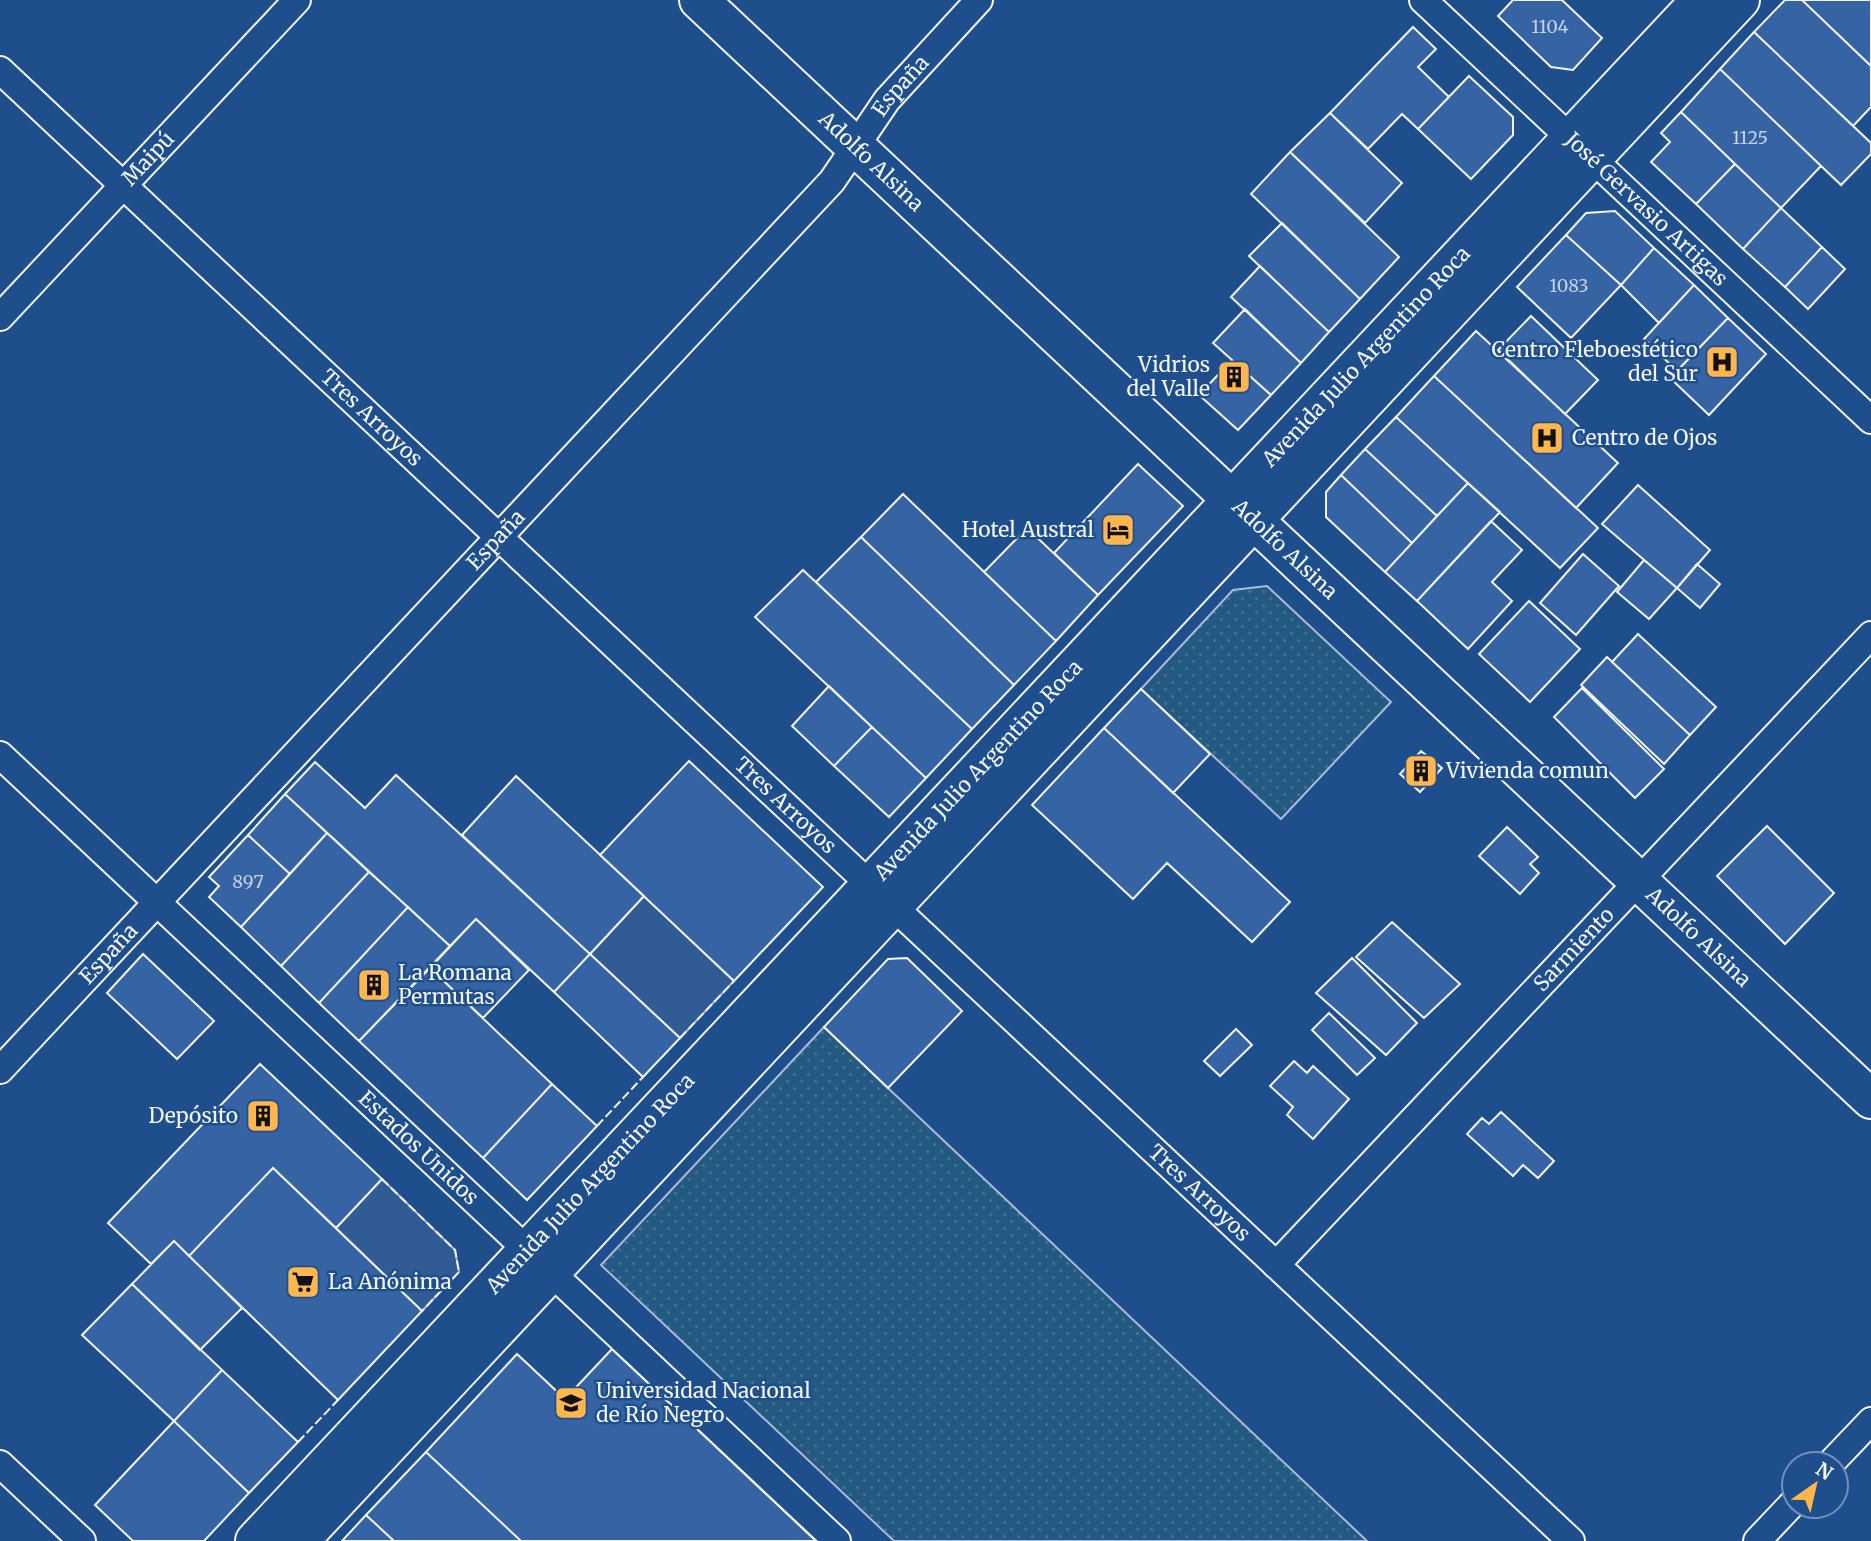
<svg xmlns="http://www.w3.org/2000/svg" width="1871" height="1541" font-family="Merriweather,serif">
<defs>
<pattern id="grass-dots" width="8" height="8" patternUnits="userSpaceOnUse" patternTransform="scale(1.75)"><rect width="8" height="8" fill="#245a82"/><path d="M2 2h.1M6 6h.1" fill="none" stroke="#447295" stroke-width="1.8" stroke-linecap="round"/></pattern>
</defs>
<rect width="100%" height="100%" fill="#1f4e8c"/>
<path fill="url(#grass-dots)" stroke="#a8bbd7" stroke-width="2" d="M1267 586 1391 702 1281 819 1141 689 1233 590Z
M824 1027 888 1088 1367 1541H894L601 1265Z"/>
<path fill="#305b95" stroke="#a8bbd7" stroke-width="2" d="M644 896 734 981 680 1038 590 954Z
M382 1179 455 1250 459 1272 422 1311 336 1228Z"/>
<path fill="#3563a3" stroke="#f2f6ff" stroke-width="2" d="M1513 0H1562L1602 38 1573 70 1551 67 1498 16Z
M1785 0H1802L1871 66V107L1853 126 1754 32Z
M1802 0H1871V66Z
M1413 27 1436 49 1418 67 1449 97 1418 129 1402 114 1368 149 1330 113Z
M1754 32 1871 143V154L1841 185 1720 69Z
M1720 69 1821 166 1781 208 1681 112Z
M1469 76 1513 117V135L1471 179 1418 129Z
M1681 112 1735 164 1696 204 1651 162 1670 142 1661 133Z
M1330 113 1402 183 1365 223 1290 152Z
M1290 152 1399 257 1360 299 1251 194Z
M1735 164 1781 208 1743 249 1696 204Z
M1781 208 1822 247 1785 287 1743 249Z
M1615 211 1654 248 1621 285 1566 235 1586 213Z
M1282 223 1360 299 1329 332 1249 256Z
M1566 235 1621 285 1571 338 1517 287Z
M1822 247 1845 269 1808 309 1785 287Z
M1654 248 1694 285 1659 323 1621 285Z
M1260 266 1329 332 1301 363 1231 297Z
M1694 285 1728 318 1677 371 1644 339Z
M1245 309 1301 363 1271 395 1213 343Z
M1531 316 1598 380 1565 414 1498 350Z
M1728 318 1766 354 1709 415 1670 378Z
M1476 331 1618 463 1576 508 1434 376Z
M1232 360 1271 395 1238 430 1199 395Z
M1434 376 1598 528 1560 568 1396 417Z
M1396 417 1468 483 1437 516 1365 449Z
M1365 449 1437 516 1412 543 1341 475Z
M1138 464 1183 506 1098 595 1054 553Z
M1341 475 1412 543 1385 572 1326 517V492Z
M1468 483 1500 512 1417 601 1385 572Z
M1638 485 1710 550 1677 588 1602 524Z
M903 494 1056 641 1014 685 861 537Z
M1491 521 1522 550 1492 582 1512 601 1468 649 1417 601Z
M1027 528 1098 595 1056 641 984 572Z
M861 537 1014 685 972 729 816 582Z
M1583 554 1619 586 1576 635 1540 603Z
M1644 560 1677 588 1649 619 1617 592Z
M1697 564 1720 584 1700 608 1677 588Z
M803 570 972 729 926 778 755 617Z
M1529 601 1580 649 1530 702 1479 654Z
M1638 634 1716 707 1690 735 1612 662Z
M1607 657 1690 735 1664 764 1581 685Z
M829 686 872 727 834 766 792 726Z
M1582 688 1664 769 1635 798 1554 717Z
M1141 689 1210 754 1173 793 1104 728Z
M872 727 926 778 889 817 834 766Z
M1104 728 1290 902 1252 942 1167 863 1133 899 1032 805Z
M1421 751 1442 768 1420 792 1400 774Z
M689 761 823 887 734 981 600 855Z
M315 762 365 808 396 775 590 954 554 992 476 919 450 946 285 794Z
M516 776 644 896 590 954 462 835Z
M285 794 327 833 290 874 248 835Z
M1767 826 1834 893 1785 944 1717 876Z
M1507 827 1538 857 1530 864 1539 873 1520 894 1479 856Z
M327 833 369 872 281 966 241 927Z
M248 835 290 874 241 927 209 897 219 886 209 877Z
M369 872 408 907 319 1003 281 966Z
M408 907 450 946 359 1041 319 1003Z
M476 919 529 970 483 1018 430 968Z
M1392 922 1460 984 1424 1018 1356 957Z
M143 954 214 1021 177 1059 107 993Z
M590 954 680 1038 643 1077 554 992Z
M907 958 962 1011 888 1088 824 1027 888 959Z
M1352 958 1417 1023 1386 1055 1316 993Z
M430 968 552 1084 483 1158 359 1041Z
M1329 1013 1375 1058 1357 1075 1312 1030Z
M1236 1029 1252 1045 1220 1076 1204 1061Z
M1294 1061 1307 1073 1313 1066 1349 1099 1313 1139 1287 1115 1293 1107 1270 1086Z
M260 1064 382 1179 336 1228 273 1168 189 1256 174 1241 151 1264 108 1223Z
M552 1084 597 1126 527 1200 483 1158Z
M1501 1112 1554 1161 1538 1178 1523 1165 1513 1176 1467 1134 1482 1118 1489 1124Z
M273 1168 422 1311 338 1400 189 1256Z
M174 1241 242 1308 200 1350 132 1284Z
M132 1284 222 1370 174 1421 82 1335Z
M612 1349 816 1541H521L426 1452 517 1354 565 1399Z
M222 1370 298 1442 249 1493 174 1421Z
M174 1421 249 1493 204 1541H133L95 1505Z
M426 1452 521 1541H394L366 1515Z
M366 1515 394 1541H342Z"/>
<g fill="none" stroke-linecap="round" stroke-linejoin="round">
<defs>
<g id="minor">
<path id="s1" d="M1423 0 1871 420"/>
<path id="s2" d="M0 70 1571 1541"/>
<path id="s3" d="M0 317 297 0"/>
<path id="s4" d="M0 755 837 1541"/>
<path id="s5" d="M0 1070 832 181 887 100 979 0"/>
<path id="s6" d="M1276 1265 1871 635"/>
<path d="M0 1464 82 1541"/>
<path d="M1830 1464 1871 1421"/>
<path d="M1757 1541 1794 1502"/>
</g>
<g id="secondary">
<path id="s7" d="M699 0 1871 1099"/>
</g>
<g id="primary">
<path id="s8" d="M255 1541 1701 0"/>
<path d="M299 1541 1740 0"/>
</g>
</defs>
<use href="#minor" stroke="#f2f6ff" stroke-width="30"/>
<use href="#secondary" stroke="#f2f6ff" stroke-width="42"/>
<use href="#primary" stroke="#f2f6ff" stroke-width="42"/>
<use href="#minor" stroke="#1f4e8c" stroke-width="26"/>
<use href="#secondary" stroke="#1f4e8c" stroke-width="38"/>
<use href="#primary" stroke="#1f4e8c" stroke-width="38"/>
<path stroke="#f2f6ff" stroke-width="2" stroke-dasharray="9 3.5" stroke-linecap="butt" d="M680 1038 734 981
M597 1126 643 1077
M382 1179 455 1250 459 1272 422 1311
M298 1442 338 1400"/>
</g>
<defs>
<symbol id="hospital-square" viewBox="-11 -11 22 22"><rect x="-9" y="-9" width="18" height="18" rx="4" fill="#ffb74d" stroke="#1f4e8c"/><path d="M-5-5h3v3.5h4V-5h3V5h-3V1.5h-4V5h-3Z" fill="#111"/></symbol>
<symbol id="building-square" viewBox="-11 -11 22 22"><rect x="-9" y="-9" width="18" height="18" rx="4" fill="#ffb74d" stroke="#1f4e8c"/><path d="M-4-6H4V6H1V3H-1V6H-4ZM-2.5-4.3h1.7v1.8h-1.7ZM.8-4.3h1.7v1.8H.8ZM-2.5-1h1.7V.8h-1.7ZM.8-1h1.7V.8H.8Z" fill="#111"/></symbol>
<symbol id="hotel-square" viewBox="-11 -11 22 22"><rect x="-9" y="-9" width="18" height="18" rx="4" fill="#ffb74d" stroke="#1f4e8c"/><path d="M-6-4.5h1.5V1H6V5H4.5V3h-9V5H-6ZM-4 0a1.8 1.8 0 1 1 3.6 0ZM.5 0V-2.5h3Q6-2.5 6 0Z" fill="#111"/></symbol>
<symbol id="supermarket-square" viewBox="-11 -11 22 22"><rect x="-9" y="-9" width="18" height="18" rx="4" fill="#ffb74d" stroke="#1f4e8c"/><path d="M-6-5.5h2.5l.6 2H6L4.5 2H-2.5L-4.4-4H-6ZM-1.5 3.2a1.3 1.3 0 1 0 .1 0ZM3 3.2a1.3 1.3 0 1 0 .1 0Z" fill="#111"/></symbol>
<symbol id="university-square" viewBox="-11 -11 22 22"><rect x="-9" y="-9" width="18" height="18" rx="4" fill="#ffb74d" stroke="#1f4e8c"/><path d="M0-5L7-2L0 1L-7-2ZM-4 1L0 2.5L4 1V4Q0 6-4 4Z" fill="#111"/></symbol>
</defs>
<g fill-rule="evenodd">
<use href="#hospital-square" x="1703" y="343" width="38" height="38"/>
<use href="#building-square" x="1215" y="358" width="38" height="38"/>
<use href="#hospital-square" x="1528" y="419" width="38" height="38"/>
<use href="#hotel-square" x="1099" y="511" width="38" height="38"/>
<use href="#building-square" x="1402" y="752" width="38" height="38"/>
<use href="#building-square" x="355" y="966" width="38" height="38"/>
<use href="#building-square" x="244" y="1097" width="38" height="38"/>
<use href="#supermarket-square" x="284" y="1263" width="38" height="38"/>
<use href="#university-square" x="552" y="1384" width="38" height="38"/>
</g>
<g text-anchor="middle" stroke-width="5" stroke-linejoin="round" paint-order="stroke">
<g font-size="18" fill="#c3d1e8">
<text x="1550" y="33">1104</text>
<text x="1750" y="144">1125</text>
<text x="1569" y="292">1083</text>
<text x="248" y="888">897</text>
</g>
<g font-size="21" fill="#f2f6ff" stroke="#1f4e8c">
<text dy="7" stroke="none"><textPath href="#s5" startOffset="1335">España</textPath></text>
<text dy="7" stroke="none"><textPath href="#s3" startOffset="217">Maipú</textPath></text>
<text dy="7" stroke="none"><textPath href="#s7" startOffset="236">Adolfo Alsina</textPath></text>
<text dy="7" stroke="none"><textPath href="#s1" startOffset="306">José Gervasio Artigas</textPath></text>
<text dy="7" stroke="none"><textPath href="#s8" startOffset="1624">Avenida Julio Argentino Roca</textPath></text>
<text dy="7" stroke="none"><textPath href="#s2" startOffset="509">Tres Arroyos</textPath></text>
<text dy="7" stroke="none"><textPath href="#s5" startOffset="726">España</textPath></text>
<text dy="7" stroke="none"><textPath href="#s7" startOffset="803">Adolfo Alsina</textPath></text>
<text dy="7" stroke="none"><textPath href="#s8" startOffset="1057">Avenida Julio Argentino Roca</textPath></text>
<text dy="7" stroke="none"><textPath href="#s2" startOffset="1076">Tres Arroyos</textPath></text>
<text dy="7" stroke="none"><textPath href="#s7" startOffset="1370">Adolfo Alsina</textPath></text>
<text dy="7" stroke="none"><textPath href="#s6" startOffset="434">Sarmiento</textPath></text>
<text dy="7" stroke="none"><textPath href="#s5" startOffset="159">España</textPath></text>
<text dy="7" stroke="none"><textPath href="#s4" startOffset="574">Estados Unidos</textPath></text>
<text dy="7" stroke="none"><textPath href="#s8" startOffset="490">Avenida Julio Argentino Roca</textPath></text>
<text dy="7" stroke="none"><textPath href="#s2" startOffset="1643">Tres Arroyos</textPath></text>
</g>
<g font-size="21" fill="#f2f6ff" stroke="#1f4e8c" text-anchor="start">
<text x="1698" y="357" text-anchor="end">Centro Fleboestético<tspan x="1698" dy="24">del Sur</tspan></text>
<text x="1210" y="372" text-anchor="end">Vidrios<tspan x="1210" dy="24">del Valle</tspan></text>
<text x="1572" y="445">Centro de Ojos</text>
<text x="1094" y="537" text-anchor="end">Hotel Austral</text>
<text x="1446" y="778">Vivienda comun</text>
<text x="398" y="980">La Romana<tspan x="398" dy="24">Permutas</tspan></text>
<text x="238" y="1123" text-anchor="end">Depósito</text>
<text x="328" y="1289">La Anónima</text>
<text x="596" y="1398">Universidad Nacional<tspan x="596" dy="24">de Río Negro</tspan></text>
</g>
</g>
<g transform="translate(1815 1485) rotate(34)"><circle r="33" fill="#1f4e8c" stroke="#7391ba" stroke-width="2"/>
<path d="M0-5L12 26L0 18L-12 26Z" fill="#ffb74d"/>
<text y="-10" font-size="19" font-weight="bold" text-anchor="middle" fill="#f2f6ff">N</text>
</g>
</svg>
